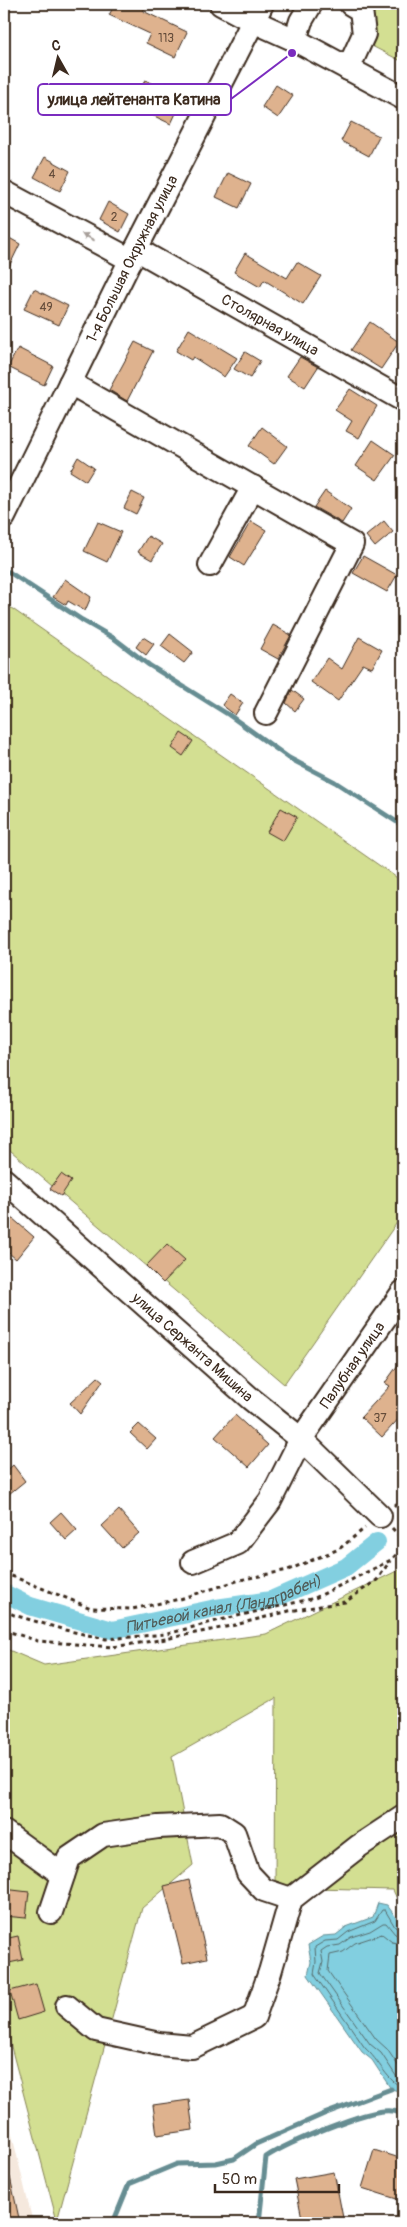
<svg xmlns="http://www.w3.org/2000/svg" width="407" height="2227" font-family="Pangolin,sans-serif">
<rect width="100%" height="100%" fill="#fff"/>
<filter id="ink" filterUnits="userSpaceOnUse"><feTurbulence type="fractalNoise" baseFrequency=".02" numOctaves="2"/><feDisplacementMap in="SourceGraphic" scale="10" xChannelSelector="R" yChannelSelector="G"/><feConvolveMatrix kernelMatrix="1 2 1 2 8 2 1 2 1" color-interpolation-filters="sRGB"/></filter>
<g filter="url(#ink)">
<path fill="#f5e8dd" d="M4 2101 33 2223H4Z"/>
<path fill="#d3df92" stroke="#878458" d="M372 4H403V62L368 44 375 6Z
M4 603 403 882V1214L284 1384 4 1145Z
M403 1568V1912L393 1890 275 1887 276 1698 172 1757 193 1865 142 1908 57 2221 4 2020V1648L44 1665 266 1634Z"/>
<path fill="#82cfe0" stroke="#668d92" d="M378 1903 387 1905 403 1927V2092L391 2089 372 2060 362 2052 308 1975 311 1962 308 1945 323 1936 336 1935 346 1927 373 1917Z"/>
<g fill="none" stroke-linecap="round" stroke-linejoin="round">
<path stroke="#576c6c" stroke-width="1" d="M403 1930 395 1927 385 1910H382L375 1921 348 1932 338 1940 325 1941 315 1947 316 1962 314 1974 365 2048C379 2060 388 2083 403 2087
M403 1937 395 1934 386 1923H383L370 1931 351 1937 340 1945 327 1947 321 1951 323 1962 320 1973 370 2044 381 2053 398 2079 403 2081
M403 1944 392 1942 382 1934 355 1943 343 1952 330 1955 328 1971 376 2039 387 2049 403 2073"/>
<path stroke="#668d92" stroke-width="5" d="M9 572 82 620 115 639 149 665 229 715 289 758 335 782 403 826
M113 2223 129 2184 177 2164 216 2163 234 2159 256 2144 324 2114 391 2089
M259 2223 266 2157C286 2144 370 2107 392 2111 396 2111 400 2113 403 2115"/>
<path stroke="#82cfe0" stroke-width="18" id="s1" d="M4 1593 30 1606 112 1630 216 1608 271 1600 346 1567 377 1542"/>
</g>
<path fill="#deb28e" stroke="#3b2a1e" d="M115 4H135L145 8 143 11 187 32 175 57 146 43 150 34 109 15Z
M145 80 183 98 171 124 133 106Z
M276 85 293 96 278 118 262 107Z
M351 122 379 136 369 156 341 141Z
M45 157 70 171 60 191 34 177Z
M228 173 251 184 239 208 216 197Z
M108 202 129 214 120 232 99 220Z
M4 235 20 244 4 277Z
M245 253 287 278 297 262 321 276 303 304 264 280 260 287 234 272Z
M34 289 68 306 59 325 24 309Z
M370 322 399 342 381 369 351 350Z
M189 329 237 358 224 377 193 357 191 360 176 351Z
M135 342 153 351 127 401 109 390Z
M18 348 53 366 44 385 8 367Z
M245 352 260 361 250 378 234 369Z
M300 357 318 367 305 387 287 376Z
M350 389 377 406 359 438 346 431 352 421 335 410Z
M262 427 287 446 274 464 249 446Z
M373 440 395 455 377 480 356 466Z
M78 457 94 468 86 481 70 471Z
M325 491 351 509 342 523 314 507Z
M132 492 144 498 136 514 124 508Z
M251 521 266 530 244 566 230 557Z
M384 521 393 532 375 547 366 536Z
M98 522 121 532 107 562 84 551Z
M148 536 162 544 152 560 138 552Z
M363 556 397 575 387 592 353 573Z
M65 579 91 597 85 611 68 601 66 605 53 597Z
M273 625 291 635 278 659 260 649Z
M170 634 193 652 184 663 161 646Z
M143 637 154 644 146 655 136 647Z
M359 637 382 650 372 668 363 664 338 701 311 682 327 658 342 669Z
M292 690 304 699 295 711 286 703Z
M230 694 243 703 235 715 222 705Z
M181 733 193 741 183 756 172 748Z
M281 808 297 817 283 841 267 832Z
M61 1174 71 1181 61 1196 50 1189Z
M4 1211 34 1237 16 1259 4 1249Z
M167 1244 185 1260 163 1283 146 1266Z
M403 1358V1414L382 1437 361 1417 390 1386 385 1383Z
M98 1377 103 1381 80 1414 70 1403Z
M235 1415 268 1445 249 1467 215 1437Z
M139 1424 156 1439 147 1449 130 1433Z
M13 1465 25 1481 4 1498V1473Z
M119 1510 139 1533 122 1548 102 1526Z
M61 1512 77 1530 66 1540 50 1522Z
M189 1880 207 1958 183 1963 164 1886Z
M4 1889 29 1892 26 1918 4 1916Z
M18 1936 23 1960 4 1964V1939Z
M36 1984 44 2012 18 2020 10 1991Z
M189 2100 193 2130 157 2135 153 2105Z
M374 2150 403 2159V2201L362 2188Z
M334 2172 344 2223H303L294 2179Z
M4 2177H10L20 2223H4Z"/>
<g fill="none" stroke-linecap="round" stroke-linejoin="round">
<defs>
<g id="minor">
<path d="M221 4 253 21 295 40 403 98"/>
<path d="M295 40 301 21 311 4"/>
<path d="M348 69 364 34 361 10 351 4"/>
<path d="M4 192 131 260"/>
<path id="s2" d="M136 249 403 400"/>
<path d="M70 383 352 544 266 713"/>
<path id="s3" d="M4 517 136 249 262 4"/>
<path d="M210 565 253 487"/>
<path id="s4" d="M4 1180 251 1399 301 1439 380 1516"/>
<path id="s5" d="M193 1562 238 1543 270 1501 301 1439 403 1292"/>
<path d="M4 1832 63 1875"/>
<path d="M51 1912 69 1858 103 1835 158 1827 220 1824 234 1833 248 1873 264 1890 291 1899"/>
<path d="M67 2006 96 2030 159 2044 192 2047 254 2017 270 1972 291 1899 359 1846 403 1817"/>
</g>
</defs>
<use href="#minor" stroke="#3b2a1e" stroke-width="26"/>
<path stroke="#3b2a1e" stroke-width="3" stroke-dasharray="4 4" stroke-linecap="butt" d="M394 1506 403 1498
M392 1528 403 1540
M4 1573 91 1608 132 1609 180 1599 240 1580 288 1570 339 1549 365 1528
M4 1610 14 1615 65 1630 106 1639 167 1634 220 1620 315 1598 391 1560 403 1548
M4 1630 38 1641 112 1647 160 1640 231 1626 289 1611 345 1602 377 1580 390 1561"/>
<use href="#minor" stroke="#fff" stroke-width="22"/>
</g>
<defs><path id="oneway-solid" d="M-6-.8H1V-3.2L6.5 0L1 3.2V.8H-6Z" transform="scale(1.25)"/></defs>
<use fill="#a79f9a" href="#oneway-solid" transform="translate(88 237) rotate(-152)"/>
</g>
<g text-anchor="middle" stroke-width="4" stroke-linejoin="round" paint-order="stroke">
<g font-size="12" fill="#644c3a">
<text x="166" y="42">113</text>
<text x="52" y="178">4</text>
<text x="114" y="221">2</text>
<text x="46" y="311">49</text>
<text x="380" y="1422">37</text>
</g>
<g font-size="15" fill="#3b2a1e" stroke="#fff">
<text dy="5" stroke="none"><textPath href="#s3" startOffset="288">1-я Большая Окружная улица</textPath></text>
<text dy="5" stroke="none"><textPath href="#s2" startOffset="154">Столярная улица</textPath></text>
<text dy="5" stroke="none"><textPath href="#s4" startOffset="252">улица Сержанта Мишина</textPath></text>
<text dy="5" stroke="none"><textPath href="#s5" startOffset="261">Палубная улица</textPath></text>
</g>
<g font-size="16" font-style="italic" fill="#505c58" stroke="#fff">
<text dy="6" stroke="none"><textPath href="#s1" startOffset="229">Питьевой канал (Ландграбен)</textPath></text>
</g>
</g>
<path fill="none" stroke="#7b2cbf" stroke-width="2" d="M292 53L231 99"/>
<circle fill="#7b2cbf" stroke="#fff" stroke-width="2" cx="292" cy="53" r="5"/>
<rect fill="#fff" stroke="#7b2cbf" stroke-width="2" x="38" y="84" width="193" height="31" rx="5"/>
<g font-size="16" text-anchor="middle" font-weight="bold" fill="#3b2a1e">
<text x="134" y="105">улица лейтенанта Катина</text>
</g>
<rect width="407" height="2227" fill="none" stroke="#fff" stroke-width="20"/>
<rect x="10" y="10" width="387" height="2207" fill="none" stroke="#3b2a1e" stroke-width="2" filter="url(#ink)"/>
<g transform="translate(58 58) rotate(352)" stroke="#ffffff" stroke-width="4" paint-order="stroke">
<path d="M0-4L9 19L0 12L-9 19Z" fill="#3b2a1e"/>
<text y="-8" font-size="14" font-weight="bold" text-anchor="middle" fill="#3b2a1e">С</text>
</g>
<path d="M215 2184v8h124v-8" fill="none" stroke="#3b2a1e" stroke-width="2.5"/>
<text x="222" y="2184" font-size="15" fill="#3b2a1e" stroke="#ffffff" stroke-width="4" paint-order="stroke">50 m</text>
</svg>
